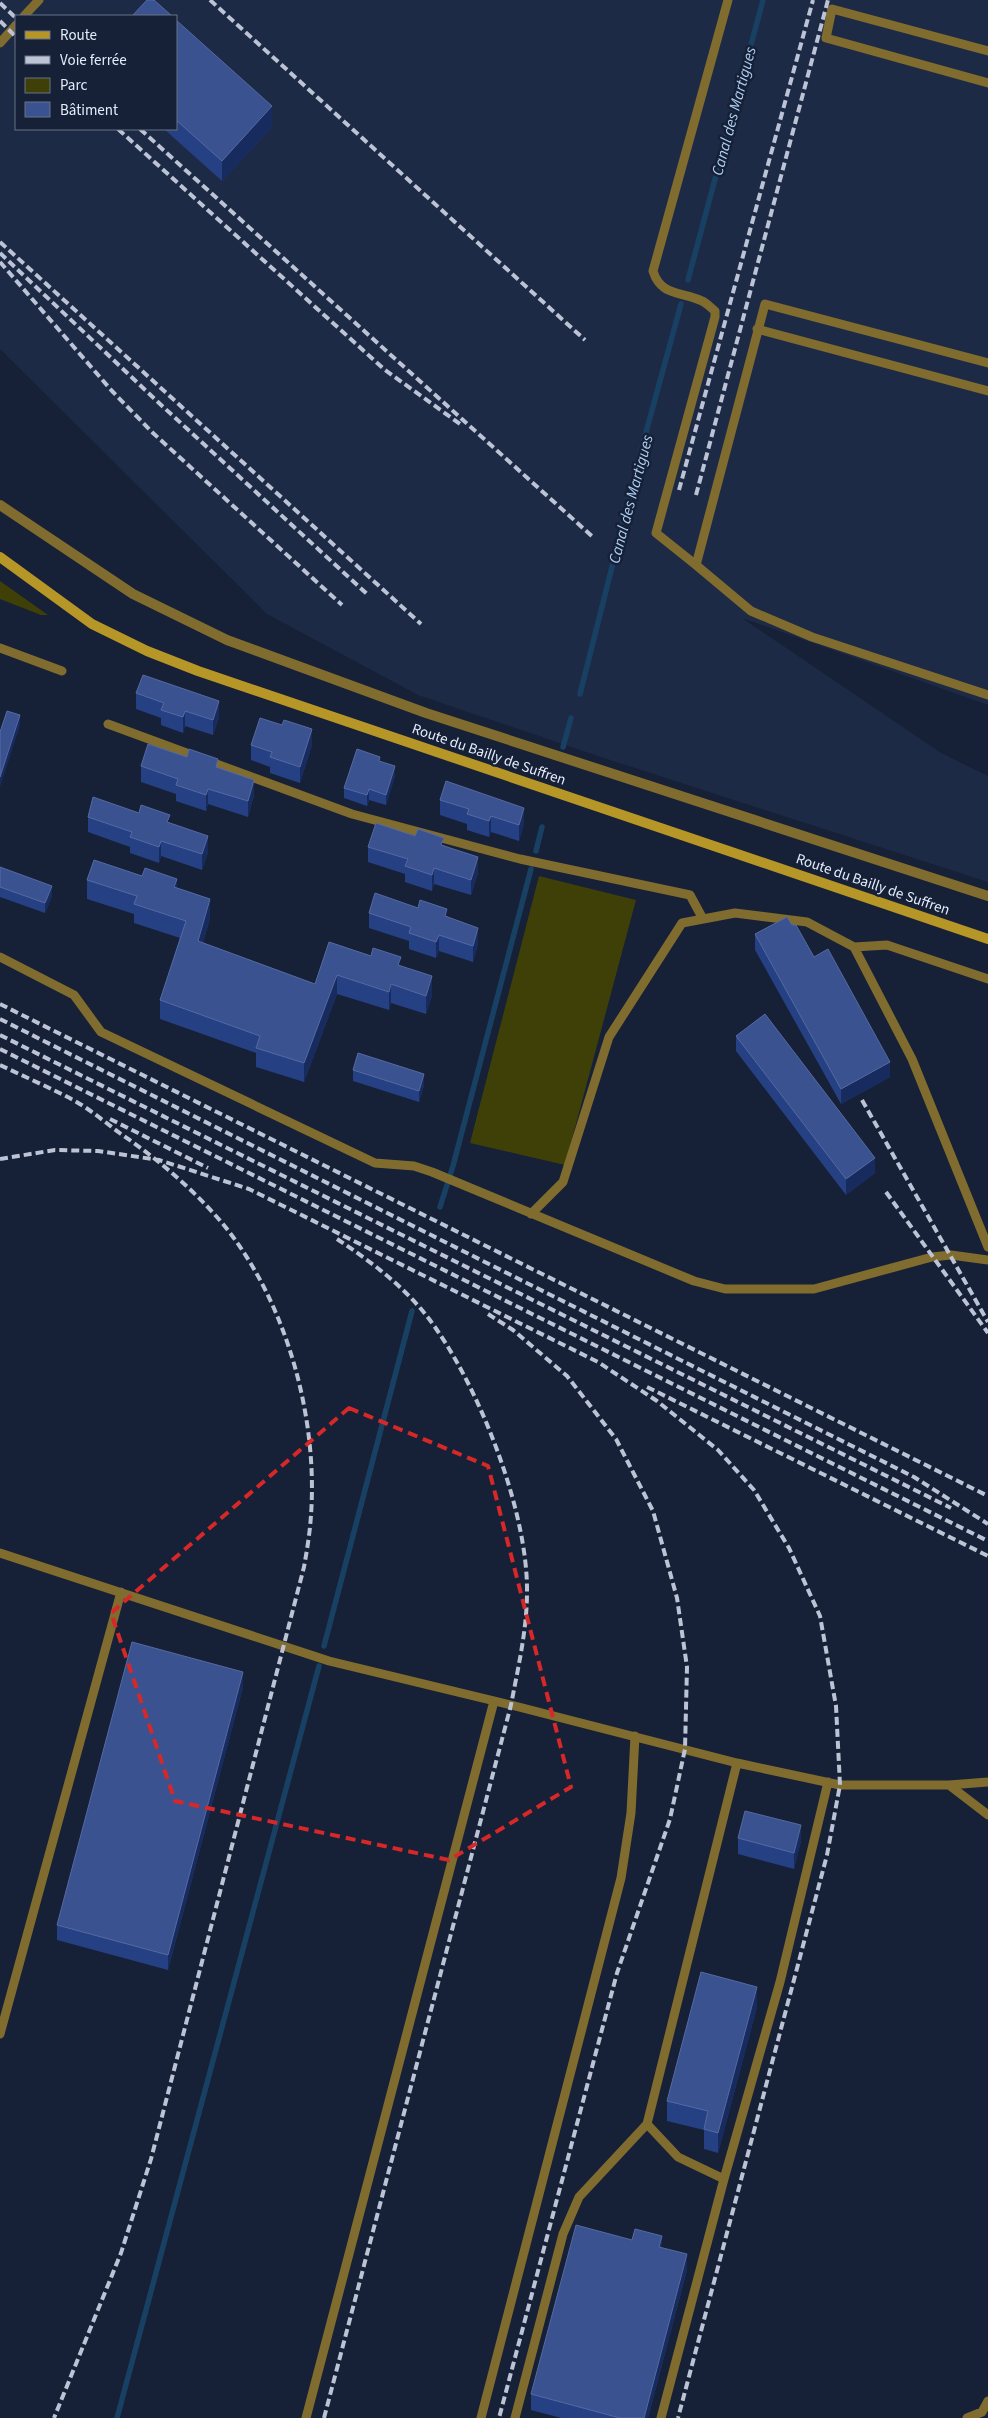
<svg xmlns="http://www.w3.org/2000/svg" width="988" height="2418" font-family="'Source Sans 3',sans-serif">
<rect width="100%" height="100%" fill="#162036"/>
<path fill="#1d2a46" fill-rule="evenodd" d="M0 0H988V705L742 618 941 753 988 776V882L598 756 418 695 267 614 0 349ZM16 16H176V129H16Z"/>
<path fill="#3e4007" d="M0 581 48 615H41L0 599Z
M539 876 636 900 565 1165 470 1143Z"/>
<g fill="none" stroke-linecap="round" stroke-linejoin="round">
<path stroke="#184063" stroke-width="5.5" d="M688 280 763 0
M580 694 645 436 681 304
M563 747 571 718
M536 851 542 827
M440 1207 453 1166 531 869
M324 1646 412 1311
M117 2418 319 1666"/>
<path stroke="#806c2e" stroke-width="9" d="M24 16 39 0
M0 43 16 25
M988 51 832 9 826 38 988 83
M757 329 988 391
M988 363 765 304 696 565 751 611 812 637 988 695
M696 565 656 533 715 317V311C711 308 707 303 702 301 682 291 661 297 653 271L728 0
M0 648 62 671
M108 724 352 814 520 859 690 895 703 919
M854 947 887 945 988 979
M0 957 74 995 101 1032 375 1163 414 1166 432 1172 694 1281 725 1289H814L932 1257 951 1255 988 1260
M531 1214 563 1182 609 1037 682 923 735 913 807 922 854 947 912 1059 988 1247
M0 1553 329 1661 511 1705 737 1763 840 1785H949L988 1782
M949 1785 988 1815
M0 2034 121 1592
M724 2179 678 2157 647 2124 737 1763
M306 2418 494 1701
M481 2418 621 1878 631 1813 635 1736
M515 2418 563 2234 579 2197 647 2124
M661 2418 724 2179 780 1982 828 1782
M967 2418 982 2412 988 2401"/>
<path stroke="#806c2e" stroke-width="10" d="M0 505 133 594 227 640 426 713 988 896"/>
<path stroke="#b79628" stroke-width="10" d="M0 557 92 624 147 651 198 671 988 939"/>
<path stroke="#bbc3d4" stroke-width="4" stroke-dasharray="8 4" stroke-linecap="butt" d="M210 0 585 340
M0 3 16 18
M0 21 16 37
M118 129 385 370 460 424
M140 129 594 538
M0 242 421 624
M0 253 159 403 367 594
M0 262 112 391 153 433 342 605
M679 490 813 0
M696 495 828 0
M0 1004 988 1496
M0 1019 914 1477 988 1524
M0 1035 951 1508
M0 1049 988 1541
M0 1065C25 1077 51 1088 75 1101 91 1110 106 1123 121 1134 159 1160 193 1189 223 1224 286 1301 318 1416 311 1515 310 1532 307 1550 304 1567L151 2159 121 2253 54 2418
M862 1100 988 1322
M110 1119 208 1168
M0 1159 55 1150 98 1151 159 1160 249 1189 598 1362 657 1401 718 1450 754 1490 789 1548 820 1616 836 1706 840 1785 827 1855 678 2418
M886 1192 988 1333
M488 1314 513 1330 567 1376 616 1439 653 1511 677 1598 687 1667 685 1749 670 1819 617 1973 499 2418
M647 1387 988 1556
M324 2418 511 1705C518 1668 527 1630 527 1592 528 1510 477 1380 426 1315 401 1284 370 1261 337 1239"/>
</g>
<path fill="#264084" d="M176 20 272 127 222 181 164 129H176Z
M136 693 219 717 213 735 185 726 183 733 161 725V718L136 709Z
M251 745H312L300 783 270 773V767L251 760Z
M380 762 395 776 386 805 369 800 367 806 344 798V788Z
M141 766 218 768 254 795 248 817 208 804 206 811 176 801V794L141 782Z
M440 800 524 824 519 841 491 832 489 837 467 830V824L440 815Z
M88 817 170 823 208 852 202 870 161 856 159 863 130 853V847L88 832Z
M444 845 478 873 471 895 434 884 432 891 405 882V874L368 862V847Z
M0 867 52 896 45 913 0 897Z
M87 880 177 888 210 918 203 943 315 984 329 942 401 966 432 995 426 1014 391 1003 389 1010 337 994 304 1082 256 1067V1053L160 1019V1000L180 938 134 923V914L87 899Z
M418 908 447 916 478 944 473 962 439 951 436 958 409 949V941L369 928V913Z
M755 934 814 957 890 1077 841 1104 755 950Z
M736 1036 875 1173 846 1195 736 1051Z
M353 1070 424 1085 419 1102 353 1081Z
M243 1687 168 1970 57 1940V1925Z
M738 1838 801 1841 794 1869 738 1854Z
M757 2007 718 2153 704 2149V2130L667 2121V2101Z
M662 2248 687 2270 648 2418H561L531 2410V2394Z"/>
<path fill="#172b5f" d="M272 106V127L222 181V161Z
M219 701V717L213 735V720Z
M185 711V726L183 733V717Z
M20 715V726L0 787V777Z
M312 729V745L300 783V767Z
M395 766V776L386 805V795Z
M254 780V795L248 817V801Z
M208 789V804L206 811V795Z
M369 789V800L367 806V795Z
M524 808V824L519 841V825Z
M491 816V832L489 837V821Z
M208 836V852L202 870V854Z
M161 841V856L159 863V847Z
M478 857V873L471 895V880Z
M434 868V884L432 891V875Z
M177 879V898L174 887Z
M52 886V896L45 913V903Z
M210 899V918L198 960V941Z
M478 928V944L473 962V946Z
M439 935V951L436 958V942Z
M337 975V994L304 1082V1063Z
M432 976V995L426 1014V996Z
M391 984V1003L389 1010V992Z
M890 1062V1077L841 1104V1089Z
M424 1074V1085L419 1102V1091Z
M875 1158V1173L846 1195V1179Z
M243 1672V1687L168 1970V1955Z
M801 1825V1841L794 1869V1853Z
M757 1987V2007L718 2153V2133Z
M662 2236V2252L659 2247Z
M687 2254V2270L648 2418H644Z"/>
<path fill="#3b5291" stroke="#556aa1" d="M147 0H154L172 16H132Z
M176 20 272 106 222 161 176 120Z
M143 675 219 701 213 720 185 711 183 717 161 710 164 703 136 693Z
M7 711 20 715 0 777V732Z
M260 718 282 725 284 720 312 729 300 767 270 757 272 752 251 745Z
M148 744 187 757 189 749 218 759 216 767 254 780 248 801 208 789 206 795 176 785 178 779 141 766Z
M357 749 380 757 379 761 395 766 386 795 369 789 367 795 344 788Z
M446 781 524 808 519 825 491 816 489 821 467 814 469 809 440 800Z
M93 797 139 813 141 805 170 815 167 822 208 836 202 854 161 841 159 847 130 837 132 832 88 817Z
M376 823 415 836 418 829 444 838 441 845 478 857 471 880 434 868 432 875 405 866 408 859 368 847Z
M94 860 142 876 145 868 177 879 174 887 210 899 198 941 315 984 329 942 371 956 373 948 401 957 398 965 432 976 426 996 391 984 389 992 337 975 304 1063 256 1048 260 1036 160 1000 186 921 134 904 137 896 87 880Z
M0 867 52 886 45 903 0 887Z
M375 893 418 908 420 900 447 909 445 916 478 928 473 946 439 935 436 942 409 933 411 927 369 913Z
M787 917 792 925H796L814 957 828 949 890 1062 841 1089 755 934Z
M765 1014 875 1158 846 1179 736 1036Z
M358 1053 424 1074 419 1091 353 1070Z
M132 1642 243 1672 168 1955 57 1925Z
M745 1811 801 1825 794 1853 738 1838Z
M701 1972 757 1987 718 2133 704 2129 708 2111 667 2101Z
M576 2225 632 2240 635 2229 662 2236 659 2247 687 2254 644 2418H620L531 2394Z"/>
<path fill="none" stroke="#d62828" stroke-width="4" stroke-dasharray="10 6" stroke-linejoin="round" d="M349 1408 488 1466 571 1787 449 1860 175 1801 111 1613Z"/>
<g text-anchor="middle" stroke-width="5" stroke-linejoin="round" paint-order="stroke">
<g font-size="15" fill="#e4ecfb" stroke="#162036">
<text transform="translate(489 754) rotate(19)" y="5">Route du Bailly de Suffren</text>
<text transform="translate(873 884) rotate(19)" y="5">Route du Bailly de Suffren</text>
</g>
<g font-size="16" font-style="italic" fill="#accff3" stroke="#162036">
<text transform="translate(733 111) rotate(-75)" y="6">Canal des Martigues</text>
<text transform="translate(630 499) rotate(-75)" y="6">Canal des Martigues</text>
</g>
</g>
<rect x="15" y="15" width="162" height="115" fill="#162036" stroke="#687285"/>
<rect x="25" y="31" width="25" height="8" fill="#b79628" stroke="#687285"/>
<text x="60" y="40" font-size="15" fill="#e4ecfb">Route</text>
<rect x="25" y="56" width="25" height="8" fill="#bbc3d4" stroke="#687285"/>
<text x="60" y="65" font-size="15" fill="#e4ecfb">Voie ferrée</text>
<rect x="25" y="78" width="25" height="15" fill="#3e4007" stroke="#687285"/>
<text x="60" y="90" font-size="15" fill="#e4ecfb">Parc</text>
<rect x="25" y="102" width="25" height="15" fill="#3b5291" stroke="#687285"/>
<text x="60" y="115" font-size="15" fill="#e4ecfb">Bâtiment</text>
</svg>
